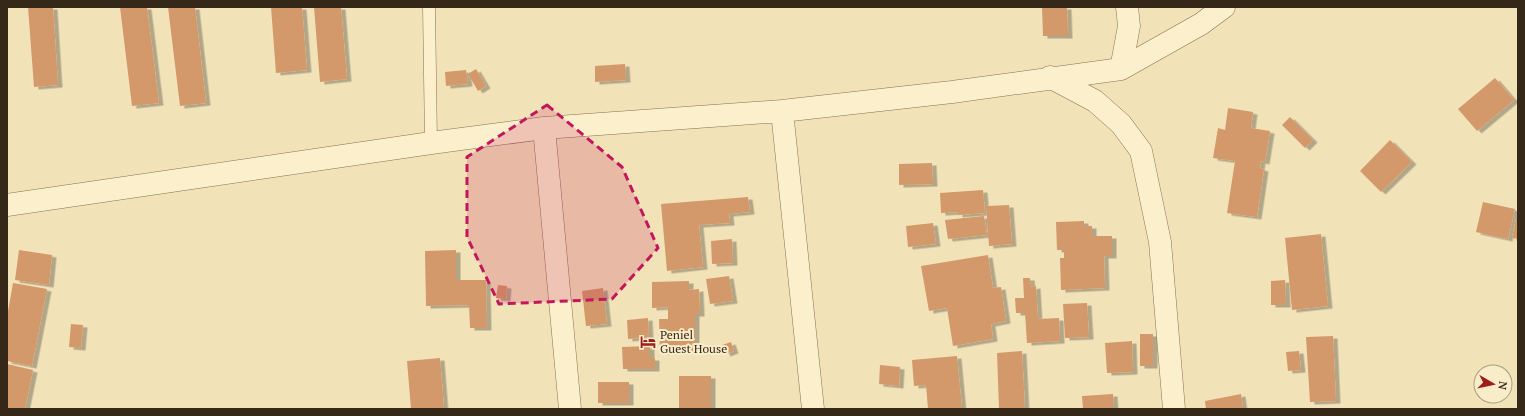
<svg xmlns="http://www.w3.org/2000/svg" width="1525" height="416" font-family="'PT Serif',serif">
<defs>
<filter id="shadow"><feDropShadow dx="4.5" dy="2.5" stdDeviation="0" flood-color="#0004"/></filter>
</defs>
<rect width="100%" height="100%" fill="#f2e2b8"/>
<path fill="#d4996a" filter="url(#shadow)" d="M28 7H53L58 85 34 87Z
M120 7H147L159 103 132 106Z
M168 7H195L206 103 180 106Z
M271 7H302L307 70 276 73Z
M314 7H341L347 79 320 82Z
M1042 7H1067L1068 36H1043Z
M625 64 626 80 595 82V66Z
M476 69 486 86 478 91 468 74Z
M466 70 468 84 446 86 445 72Z
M1495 78 1514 100 1477 131 1458 109Z
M1228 108 1253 112 1251 128 1270 131 1265 162 1261 161 1260 168 1264 169 1257 217 1227 213 1235 161 1213 158 1218 128 1225 130Z
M1290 117 1313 140 1305 148 1282 125Z
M1390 140 1412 162 1381 192 1360 171Z
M932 163 933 184 899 185V164Z
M983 190 985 213 958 215V212L941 213 940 193Z
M748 197 750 212 729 214 730 223 699 225 703 267 667 271 661 204Z
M1483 202 1515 209 1508 239 1476 232Z
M1009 205 1012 244 989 246 986 206Z
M984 216 987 235 948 239 945 220Z
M1516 219 1518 220V239L1512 238Z
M1084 221V226H1092V236H1112V256H1104L1105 288 1061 290 1060 258H1064V250H1057L1056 222Z
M933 223 936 244 908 247 906 226Z
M1321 234 1328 306 1292 310 1285 238Z
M732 239 733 263 712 264 711 241Z
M19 250 52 255 49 285 15 280Z
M456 250V280H486L487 328H470L469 305 426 306 425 251Z
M988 255 993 288 1001 287 1006 321 991 324 993 339 953 346 947 308 929 311 921 266Z
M729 276 733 301 710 304 706 279Z
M1023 278H1030L1031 287 1036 286 1038 319 1059 318 1060 341 1027 343 1025 313H1016L1015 298H1024Z
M1285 280 1286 305H1271V281Z
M689 281V290L699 289 700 314H695V351L660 352 659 319H668V307L652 308V282Z
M13 283 47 289 32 366 7 361V317Z
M498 285 507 286 506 299 496 298Z
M603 288 607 324 586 326 582 291Z
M1087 303 1089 337 1065 338 1063 304Z
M648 318 649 337 628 339 627 320Z
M71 324 83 325 81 348 69 347Z
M1140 334H1153V366H1140Z
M1333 336 1336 401 1310 402 1306 337Z
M1132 341 1133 372 1107 373 1105 343Z
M731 342 734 351 726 354 722 345Z
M650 346V358H655V369H623L622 347Z
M1022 351 1025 409H999L997 353Z
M1299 351 1301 370 1288 371 1286 352Z
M957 356 962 409H928L926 385 914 386 912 360Z
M440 358 444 409H411L407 361Z
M7 364 33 370 25 409H7Z
M880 365 900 367 899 386 879 384Z
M679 376H711V409H679Z
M598 382H629V403H598Z
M1113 394 1114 409H1083L1082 396Z
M1241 394 1243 409H1206L1205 401Z"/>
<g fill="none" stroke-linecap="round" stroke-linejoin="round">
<defs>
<path id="lane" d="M429 7 431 143"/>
<path id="street" d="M1121 69 1129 26 1127 7
M1050 77 1095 101 1121 124 1141 151 1160 242 1174 409
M782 111 813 409
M544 128 570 409
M7 205 431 143 544 128 782 111 952 92 1121 69 1201 24 1224 7"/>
</defs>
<use href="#lane" stroke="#897152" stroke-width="13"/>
<use href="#street" stroke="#897152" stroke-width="23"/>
<use href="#lane" stroke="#fcefcc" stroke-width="12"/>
<use href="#street" stroke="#fcefcc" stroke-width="22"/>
</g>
<path fill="#c2185b" fill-opacity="0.2" stroke="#c2185b" stroke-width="3" stroke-dasharray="8 5" stroke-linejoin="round" d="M547 105 622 167 658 248 612 299 499 304 467 237V157Z"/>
<defs>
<symbol id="hotel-bare" viewBox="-9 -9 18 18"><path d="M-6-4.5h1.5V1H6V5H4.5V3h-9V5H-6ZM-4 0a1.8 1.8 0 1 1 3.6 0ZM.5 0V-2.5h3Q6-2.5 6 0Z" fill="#9e1e1c" stroke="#f9ecc9" stroke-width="2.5" paint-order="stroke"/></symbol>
</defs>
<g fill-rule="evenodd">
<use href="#hotel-bare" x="637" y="331" width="22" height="22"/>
</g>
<g text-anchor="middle" stroke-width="4" stroke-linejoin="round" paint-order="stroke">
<g font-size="12" fill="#362819" stroke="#f9ecc9" text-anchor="start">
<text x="660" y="339">Peniel<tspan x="660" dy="14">Guest House</tspan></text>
</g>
</g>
<rect width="1525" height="416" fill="none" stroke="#362819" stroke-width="16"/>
<g transform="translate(1493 384) rotate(99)"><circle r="19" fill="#f9ecc9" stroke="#ab9e83"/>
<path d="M0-3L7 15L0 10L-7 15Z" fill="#9e1e1c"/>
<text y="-6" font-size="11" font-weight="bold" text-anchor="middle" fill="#362819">N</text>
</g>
</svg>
